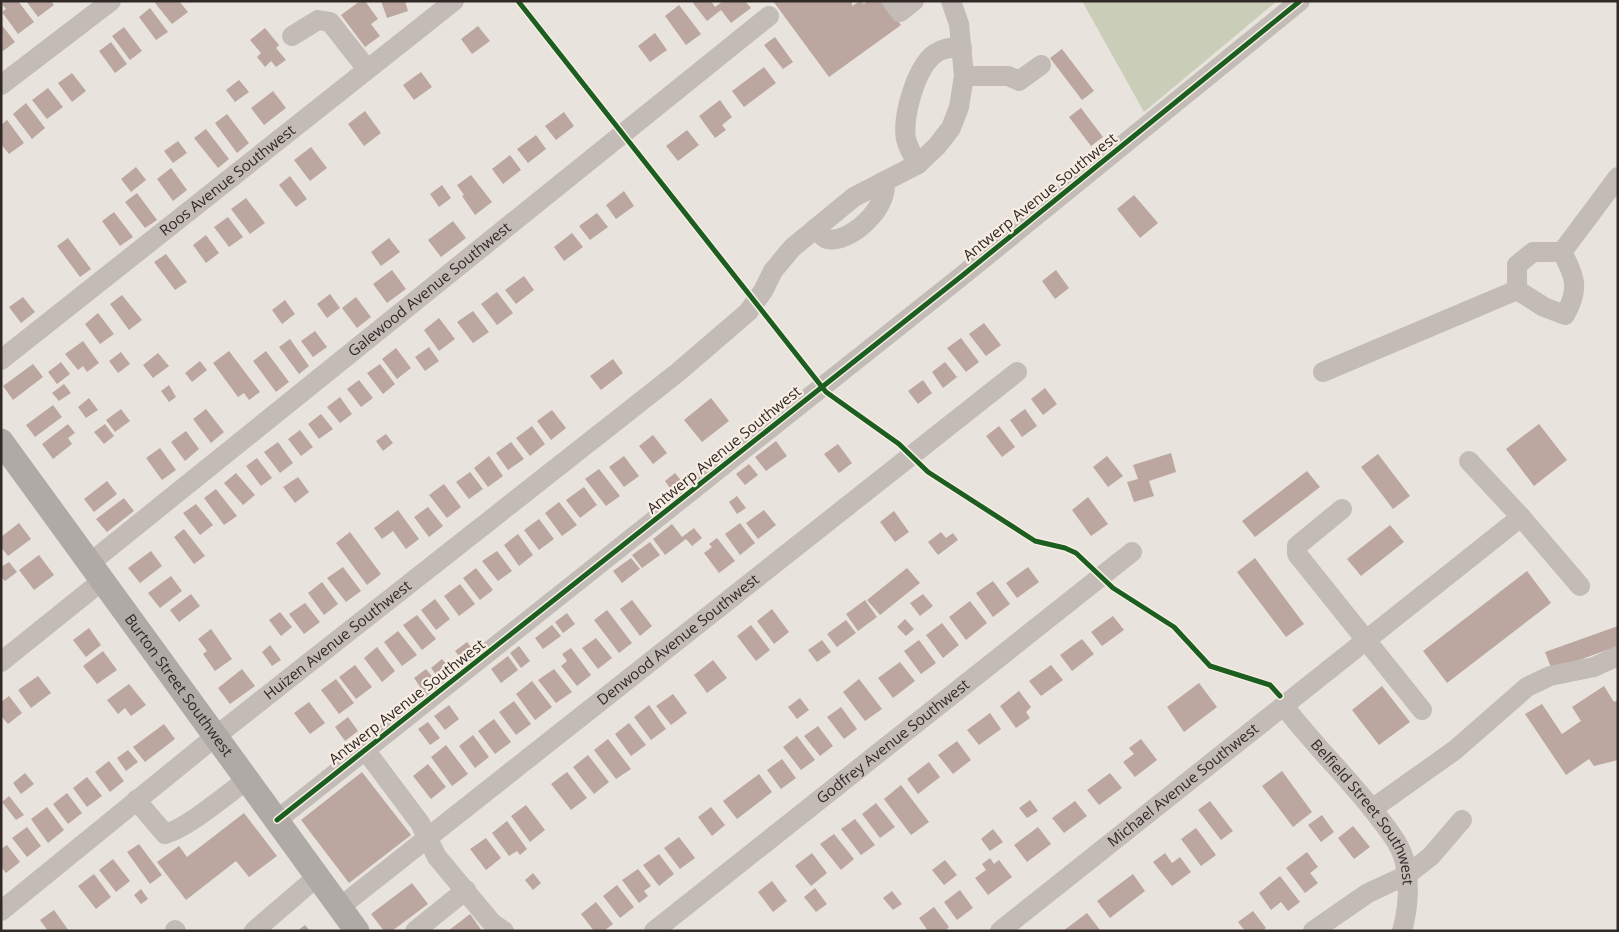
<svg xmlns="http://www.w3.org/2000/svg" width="1619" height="932" font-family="'Open Sans',sans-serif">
<rect width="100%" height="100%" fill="#e9e3dd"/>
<path fill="#caceb8" d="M1082 1H1277L1144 112Z"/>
<path fill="#bba7a0" d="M5 1H18L34 22 18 34 2 12 6 9 2 4Z
M26 1H51L54 5 38 17Z
M157 1H179L188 12 172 24 155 3Z
M360 1H365L378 19 371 24 380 36 365 47 341 15Z
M381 1H405L408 11 387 18Z
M695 1H711L715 7 723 1H745L751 8 731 23 721 10 707 21 693 3Z
M773 1H852V6L860 1 864 4 867 1H883L901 25 829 77Z
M679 5 701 34 686 45 665 16Z
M150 8 168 32 156 40 139 17Z
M1 24 15 42 3 51 1 49Z
M478 26 490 41 472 54 461 39Z
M124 27 142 51 130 60 112 36Z
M265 28 279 45 276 48 286 60 276 67 271 61 265 67 257 57 261 53 250 40Z
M655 33 667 50 650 62 638 46Z
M775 37 793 62 783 69 764 45Z
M111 42 127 64 115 73 99 51Z
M1062 49 1094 91 1082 100 1050 58Z
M764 67 776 83 744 107 732 91Z
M421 72 432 87 414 100 403 85Z
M72 73 86 91 72 102 58 83Z
M239 80 249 92 235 102 226 90Z
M48 88 63 107 47 119 32 100Z
M273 91 286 108 264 125 251 108Z
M720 100 732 117 722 125 726 130 715 138 699 116Z
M26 103 45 128 32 139 13 114Z
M1081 108 1103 137 1091 146 1069 117Z
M365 111 381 133 364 146 348 124Z
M564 112 574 126 556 140 545 126Z
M227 114 249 143 237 153 215 123Z
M7 120 24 143 9 154 1 144V125Z
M206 129 229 159 218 168 194 138Z
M687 130 699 145 678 161 666 146Z
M536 135 546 149 528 163 517 149Z
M178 141 187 153 173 163 164 151Z
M311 147 327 168 310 181 294 160Z
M510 155 521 170 503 184 492 169Z
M136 167 146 180 131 192 121 179Z
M171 168 187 190 173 201 157 179Z
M471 175 492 202 475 215 462 196 464 195 457 185Z
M290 176 307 199 296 207 279 185Z
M442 185 451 198 439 207 430 194Z
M624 191 634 206 616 219 606 205Z
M137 193 157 220 145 228 125 202Z
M1134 195 1158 223 1140 238 1117 209Z
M246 198 265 223 250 234 231 209Z
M114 212 133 237 120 246 102 221Z
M597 213 608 227 590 240 579 226Z
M228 217 243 237 229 247 214 227Z
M453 221 466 238 441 257 428 240Z
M572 233 583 247 564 261 554 247Z
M206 235 219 253 206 263 193 245Z
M68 238 91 269 80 277 57 246Z
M389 238 400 252 381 266 371 252Z
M166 254 187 282 175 290 154 262Z
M392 270 406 289 387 303 373 284Z
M1056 270 1069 288 1055 299 1042 281Z
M524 276 534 290 516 304 505 290Z
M497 292 513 313 497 325 481 304Z
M330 294 340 308 327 318 317 304Z
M122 295 142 320 129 330 110 304Z
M23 297 35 312 21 323 9 307Z
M356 297 371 317 357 328 342 308Z
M285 300 295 314 282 324 272 310Z
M473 311 489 332 473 343 457 322Z
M98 313 114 334 100 344 85 324Z
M439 318 455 339 439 351 424 330Z
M984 323 1001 345 986 356 969 334Z
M315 331 327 347 313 357 301 341Z
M961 338 979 362 966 372 947 348Z
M290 339 309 366 299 374 279 347Z
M83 341 99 363 87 372 83 366 78 370 65 354Z
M429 347 439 361 425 371 415 357Z
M396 348 411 368 397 379 382 359Z
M229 351 260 392 249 400 244 393 238 397 213 363Z
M266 351 289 382 276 392 253 361Z
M121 352 130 364 118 373 109 361Z
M158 353 169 366 153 378 143 365Z
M613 359 623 373 601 390 590 376Z
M200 361 207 370 192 382 185 373Z
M61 362 70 374 57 384 48 372Z
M945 362 957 377 943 388 932 372Z
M33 364 43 377 13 400 3 386Z
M380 364 395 384 383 394 367 373Z
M359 380 373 398 361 407 347 389Z
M923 380 932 393 918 404 908 391Z
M64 384 71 393 59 401 52 393Z
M169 385 176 397 169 402 161 391Z
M1045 388 1057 404 1043 415 1031 399Z
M340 397 352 414 340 423 327 407Z
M89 398 98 410 86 418 78 407Z
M711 398 729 421 702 442 684 420Z
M53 405 62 417 35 437 26 425Z
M121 409 130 421 115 432 106 420Z
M206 409 224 432 211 443 193 419Z
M1025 409 1037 426 1022 437 1010 420Z
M552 410 566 428 551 440 537 421Z
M321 414 333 429 319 439 308 424Z
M68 424 75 433 68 438 72 444 53 459 42 444Z
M105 424 114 436 104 444 94 432Z
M1539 424 1567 460 1534 486 1506 449Z
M532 426 545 444 530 456 516 438Z
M999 426 1015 447 1002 457 986 436Z
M300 430 313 447 301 456 288 439Z
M186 431 199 449 185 461 171 442Z
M386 434 393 443 383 451 376 441Z
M653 435 667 453 653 464 639 446Z
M776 441 787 456 766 471 755 457Z
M278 442 293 463 280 473 264 452Z
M511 442 524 459 508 470 496 453Z
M838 444 852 463 839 473 824 454Z
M160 448 176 470 162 480 146 458Z
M1171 453 1176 472 1149 481 1154 496 1134 502 1127 482 1138 479 1133 465Z
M1378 454 1410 496 1393 509 1361 467Z
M489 456 503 476 488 487 474 468Z
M624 456 639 476 624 487 609 467Z
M1107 456 1123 476 1108 487 1093 467Z
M257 458 272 478 261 486 246 466Z
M749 464 758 475 745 485 736 474Z
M599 469 620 496 606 506 585 479Z
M1307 471 1320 487 1255 537 1242 521Z
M470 472 483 489 469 499 456 482Z
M236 473 255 495 243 505 224 483Z
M675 473 683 483 672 491 665 481Z
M298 477 309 492 295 503 283 487Z
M107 481 117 494 94 512 84 499Z
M444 484 461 507 447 518 429 495Z
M584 487 597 505 580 518 566 500Z
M216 489 237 516 224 525 204 498Z
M737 496 746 508 737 514 729 502Z
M1088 497 1108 524 1091 536 1072 510Z
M124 498 134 511 107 532 96 519Z
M559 502 577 525 562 536 545 513Z
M196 504 213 525 200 535 183 513Z
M428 507 443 526 429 537 414 517Z
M398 510 419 539 406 549 393 531 382 539 374 528Z
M764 510 776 525 758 539 746 523Z
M894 511 909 532 895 542 880 522Z
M539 519 554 539 539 550 524 530Z
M19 523 31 539 8 556 1 547V537Z
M740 523 755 543 740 555 725 534Z
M672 524 682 537 694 528 702 538 692 546 686 539 665 555 653 539Z
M1390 525 1404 542 1361 576 1347 559Z
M184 529 205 556 194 564 174 537Z
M350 532 381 574 367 585 336 543Z
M941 532 946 538 953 533 958 540 938 555 928 542Z
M518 534 533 555 519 566 504 545Z
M717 538 735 561 719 573 704 553 712 547 709 544Z
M650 542 660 555 642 568 632 555Z
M151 551 162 566 140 583 128 568Z
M497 551 512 571 498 581 482 561Z
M39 555 54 575 34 590 19 570Z
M631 558 640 569 622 583 613 571Z
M1255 558 1304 624 1286 637 1237 572Z
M9 562 17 572 5 581 1 577V567Z
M343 567 361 591 346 602 327 578Z
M1028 567 1039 582 1017 598 1006 583Z
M476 568 493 590 480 600 463 578Z
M907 568 920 583 880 615 867 600Z
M1527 571 1551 603 1447 683 1423 651Z
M171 576 182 591 160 608 148 593Z
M993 581 1010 604 993 617 976 593Z
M322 582 338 604 324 615 308 593Z
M460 584 475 604 459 616 444 596Z
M191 594 200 606 179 622 170 610Z
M923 594 933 606 920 616 910 603Z
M435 599 450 619 436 630 421 610Z
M632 600 652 626 640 636 620 609Z
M865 600 877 617 858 631 846 614Z
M970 601 987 623 966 640 949 617Z
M305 603 320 622 304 634 289 614Z
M772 609 789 632 774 644 757 621Z
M607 610 632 643 619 653 594 620Z
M280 612 292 627 281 636 269 620Z
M567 613 575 624 563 633 555 622Z
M417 615 436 639 422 650 403 625Z
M1113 616 1124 630 1102 646 1091 632Z
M905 619 914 629 906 636 897 627Z
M846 620 856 633 837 647 827 634Z
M942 623 959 645 943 658 926 635Z
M552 625 561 636 543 649 535 638Z
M751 625 770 650 756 661 737 636Z
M1618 626V646L1552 670 1545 652Z
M89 628 101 645 86 657 73 640Z
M211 629 232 659 215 671 203 654 207 651 198 639Z
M398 631 417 655 402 666 384 642Z
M596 638 612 658 598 669 582 648Z
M1082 639 1094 654 1072 671 1060 655Z
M822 640 831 652 817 662 808 650Z
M919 640 936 663 921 674 904 651Z
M467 642 474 651 462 660 455 651Z
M270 645 281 660 272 666 262 652Z
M519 646 530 661 521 668 510 653Z
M377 647 395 671 382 682 364 658Z
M571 648 591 675 577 686 561 666 567 661 562 654Z
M103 651 117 670 97 684 83 666Z
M508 656 518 670 501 683 491 669Z
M442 659 452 671 440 680 431 668Z
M713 660 727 678 707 693 694 675Z
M900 662 915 681 893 698 878 678Z
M355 665 372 687 356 699 339 677Z
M1051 665 1063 680 1041 696 1029 681Z
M242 669 255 686 230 704 218 688Z
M426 669 436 681 423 691 414 678Z
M554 669 572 692 556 703 538 680Z
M38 676 51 693 31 708 18 690Z
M336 679 354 703 339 714 321 690Z
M859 679 882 709 865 721 843 692Z
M532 681 552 707 535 720 516 694Z
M1199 683 1217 707 1184 732 1167 707Z
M129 684 146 705 131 716 125 708 118 714 107 700Z
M1382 686 1410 722 1379 745 1352 710Z
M1604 686 1614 702 1618 700V760L1594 766 1589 759 1566 775 1525 714 1542 704 1562 734 1581 721 1572 707Z
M1019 691 1031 707 1026 712 1030 718 1016 728 1000 706Z
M673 694 687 713 671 725 656 706Z
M9 696 22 713 8 724 1 716V702Z
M800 698 809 710 797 719 788 707Z
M514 701 531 724 516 735 499 712Z
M309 702 325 723 310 734 294 713Z
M449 705 459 719 445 730 434 716Z
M649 705 666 729 651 740 634 717Z
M841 707 857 729 844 739 827 717Z
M990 713 1001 729 979 745 967 730Z
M348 717 358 731 345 741 335 727Z
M494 719 511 742 495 754 478 731Z
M428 722 440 738 430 745 418 729Z
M629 723 646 745 631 756 615 734Z
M164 724 175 739 145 762 133 747Z
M818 726 833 746 820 756 804 736Z
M473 735 489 757 475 768 459 746Z
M797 736 815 760 801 770 783 747Z
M608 739 631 769 616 779 594 750Z
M1141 739 1157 760 1135 777 1123 762 1134 754 1129 748Z
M957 741 971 760 953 774 938 755Z
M446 745 468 774 452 786 431 757Z
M128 750 138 762 126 771 117 758Z
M588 755 609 782 594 794 573 767Z
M782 759 796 778 781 789 767 770Z
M109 761 124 781 110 792 95 772Z
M929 762 940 777 918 794 907 779Z
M428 764 446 787 431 799 413 776Z
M1282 771 1312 812 1293 827 1262 786Z
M362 772 411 835 349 883 301 820Z
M567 772 587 798 571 810 551 784Z
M25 773 34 784 21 794 13 783Z
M1110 773 1122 788 1099 805 1087 790Z
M759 774 772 792 737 819 723 801Z
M87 777 102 796 87 807 73 788Z
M901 785 929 822 911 835 884 799Z
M67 793 82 813 68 824 53 804Z
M9 796 24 815 16 820 2 802Z
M1030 800 1038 811 1027 818 1019 808Z
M1075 801 1087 816 1064 833 1052 818Z
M1210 801 1233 831 1221 840 1198 810Z
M876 803 895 827 880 838 862 814Z
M526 805 545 830 530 842 511 816Z
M47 807 64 830 48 843 31 819Z
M711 807 725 825 712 836 698 817Z
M244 813 277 856 249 877 236 861 186 900 157 862 179 846 187 857Z
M1322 815 1334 832 1321 842 1308 825Z
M855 819 875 845 861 855 841 829Z
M507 821 527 849 520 855 517 851 509 856 492 833Z
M1353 826 1370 847 1354 859 1338 838Z
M27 827 41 846 27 857 12 838Z
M1038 827 1051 844 1027 862 1014 845Z
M1196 828 1216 855 1201 866 1181 839Z
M993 829 1003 842 990 851 981 839Z
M834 834 854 859 841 870 820 844Z
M679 837 695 858 680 869 664 848Z
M486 838 501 858 486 870 470 849Z
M139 844 162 875 150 884 127 852Z
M7 845 20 862 6 873 1 867V849Z
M1307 852 1318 867 1310 873 1318 883 1305 893 1286 868Z
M812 853 827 873 811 886 795 866Z
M1165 853 1172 863 1180 857 1191 872 1172 886 1153 862Z
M659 854 674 874 659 886 643 865Z
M990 858 994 864 999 860 1012 877 988 895 975 878 986 870 982 864Z
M113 859 130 881 116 892 99 870Z
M945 860 957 875 944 885 932 870Z
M638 869 651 886 644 891 648 896 639 903 622 880Z
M533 873 541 883 533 890 525 880Z
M94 874 111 897 96 909 78 886Z
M1133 874 1145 891 1110 918 1097 901Z
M1280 876 1300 902 1288 911 1281 902 1271 910 1259 893Z
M772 881 787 901 773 912 758 892Z
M412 883 428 904 392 931H384L371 914Z
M617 885 634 907 620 918 603 896Z
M815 888 827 904 816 912 804 897Z
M141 889 148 899 141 904 134 895Z
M960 890 973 908 957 920 944 902Z
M892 891 902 904 893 910 883 898Z
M596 902 613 924 604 931H594L581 914Z
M934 907 949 927 945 931H928L919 918Z
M54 910 69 931H48L40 920Z
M1253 911 1266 928 1262 931H1245L1238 922Z
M1087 913 1100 930 1063 931Z
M470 914 482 931H448Z
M305 925 310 931H297Z"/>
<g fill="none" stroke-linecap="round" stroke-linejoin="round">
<g stroke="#c2bbb6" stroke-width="20">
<path d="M892 1 900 12 914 1"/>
<path d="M292 36 318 20 330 22 367 69"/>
<path d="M964 76H1008L1019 81 1041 65"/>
<path d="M1 85 111 1"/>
<path d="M918 164C913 156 908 148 906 139 902 117 916 66 936 53 944 47 953 48 962 47"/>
<path d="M816 228C819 232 822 237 827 239 851 244 891 205 884 181"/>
<path d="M1533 252H1562C1575 276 1580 289 1565 315L1544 307 1517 290V265Z"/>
<path d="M1562 252 1618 177"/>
<path id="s1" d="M1 360 454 1"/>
<path d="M1323 372 1517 290"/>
<path d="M1469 461 1521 517 1580 586"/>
<path d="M1342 509 1297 546V554L1422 710"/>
<path id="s2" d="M90 563 769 16"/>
<path d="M1 662 103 580"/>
<path id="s3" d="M1284 706C1315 747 1353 782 1383 823 1392 835 1402 848 1405 863 1410 884 1408 910 1402 931"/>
<path d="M366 751 420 823 437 857 492 923 504 931"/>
<path d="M136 800 165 834C188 828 227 794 248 779"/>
<path d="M1372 809 1455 750 1527 687 1550 676 1594 667 1618 656"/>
<path d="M277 820 963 275 1300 1"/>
<path id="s4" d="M340 907 1017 372"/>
<path id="s5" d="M1 911 216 736 677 373 748 312 763 291 773 271 792 248 854 197 918 164 937 146 951 128 959 107 964 76 959 24 951 1"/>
<path d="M175 930 176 931"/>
<path d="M254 931 318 876"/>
<path d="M415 931 466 890"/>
<path id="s6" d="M654 931 1132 552"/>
<path id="s7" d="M1000 931C1174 793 1347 654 1521 517"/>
<path d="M1313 931 1368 893 1407 875 1431 856 1462 820"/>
</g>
<path stroke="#b0aaa6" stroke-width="25" id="s8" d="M1 441 357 931"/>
<defs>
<path id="cycleway" d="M518 1 826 392 899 444 928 472 1035 541 1065 548 1076 553 1113 588 1174 627 1210 666 1270 685 1280 696
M277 820 963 275 1300 1"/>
</defs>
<use href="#cycleway" stroke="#f7ede3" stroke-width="8"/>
<use href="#cycleway" stroke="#1b5e20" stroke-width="5"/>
</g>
<g text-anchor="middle" stroke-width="4.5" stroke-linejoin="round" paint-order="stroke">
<g font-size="15" fill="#312925" stroke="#f7ede3">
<text dy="5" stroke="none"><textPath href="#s1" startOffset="289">Roos Avenue Southwest</textPath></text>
<text transform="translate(1040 197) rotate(-39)" y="5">Antwerp Avenue Southwest</text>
<text dy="5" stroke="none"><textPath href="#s2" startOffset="436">Galewood Avenue Southwest</textPath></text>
<text transform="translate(724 450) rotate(-39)" y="5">Antwerp Avenue Southwest</text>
<text dy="5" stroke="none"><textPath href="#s5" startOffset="432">Huizen Avenue Southwest</textPath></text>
<text dy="5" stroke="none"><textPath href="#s4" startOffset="431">Denwood Avenue Southwest</textPath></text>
<text dy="5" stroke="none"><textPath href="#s8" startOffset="302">Burton Street Southwest</textPath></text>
<text transform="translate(407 702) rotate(-38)" y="5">Antwerp Avenue Southwest</text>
<text dy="5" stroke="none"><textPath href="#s6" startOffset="305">Godfrey Avenue Southwest</textPath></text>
<text dy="5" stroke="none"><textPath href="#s7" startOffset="234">Michael Avenue Southwest</textPath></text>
<text dy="5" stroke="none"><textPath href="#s3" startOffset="134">Belfield Street Southwest</textPath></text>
</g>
</g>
<rect width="1619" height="932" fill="none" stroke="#312925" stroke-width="5"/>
</svg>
